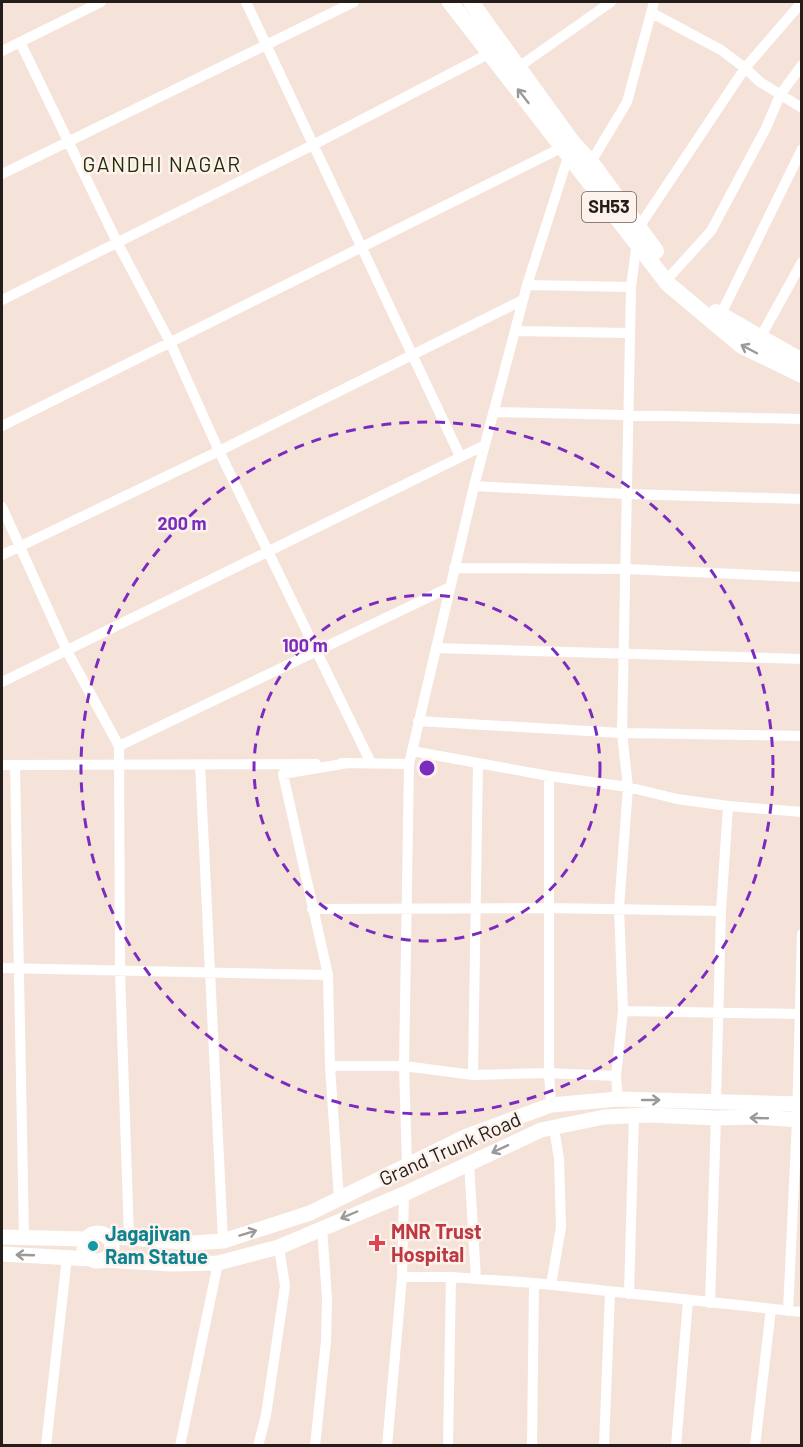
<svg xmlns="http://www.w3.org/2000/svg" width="803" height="1447" font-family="Barlow,sans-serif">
<rect width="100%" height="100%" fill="#f5e3d9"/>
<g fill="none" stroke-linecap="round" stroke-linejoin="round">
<path stroke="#fff" stroke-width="10" d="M246 2 460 456
M652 13 721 50 745 68 760 82 802 108
M20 42 118 244 170 342 219 451 371 763
M2 51 101 2
M520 66 611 2
M591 162 627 102 654 2
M2 174 354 2
M672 274 711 231 766 128 780 95 802 65
M527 285 631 287
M2 300 313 145 494 51
M720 316 802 149
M515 331 630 333
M760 338 802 262
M493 412 802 419
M2 426 567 145
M474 486 627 494 802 499
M2 507 67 651 119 746 120 971 129 1238
M2 555 219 451 523 300
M454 568 625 569 802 577
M436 648 802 659
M2 682 485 445
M418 721 622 733 802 736
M119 746 450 587
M412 751 549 776 628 787 677 799 728 806 802 812
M341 763 409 764
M200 764 223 1241
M2 765 316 764
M15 765 24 1238
M549 776V1073L551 1105
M312 909 549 908 721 911
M2 968 328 975
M623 1011 799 1014
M330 1066H404L473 1075 549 1073 616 1076
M473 1075 478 763
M618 1099 616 1076 623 1011 619 908 628 787 622 733 631 287 639 227 745 68 802 2
M716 1100 721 911 728 806
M469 1163 476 1279
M407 1167 404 1066 409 764 474 486 527 285 569 154
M339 1199 330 1066 328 975 283 774 348 763
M402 1277H451L534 1283 802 1312
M551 1285 561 1227 559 1159 554 1128
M629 1294 634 1116
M710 1303 716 1118
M788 1311 797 1120 802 934
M46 1446 67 1257
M180 1446 218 1263
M258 1446 266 1415 285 1286 279 1247
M315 1446 326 1341 327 1299 322 1227
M387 1446 402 1277 404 1194
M448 1446 451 1277
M532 1446 534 1283
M604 1446 610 1292
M676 1446 688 1300
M755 1446 771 1309"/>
<path stroke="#fff" stroke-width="15" d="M84 1247a14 14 0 1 1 28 0a14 14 0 1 1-28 0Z
M107 1236 193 1243 223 1241 310 1213 467 1136 551 1105 618 1099 802 1104
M2 1237 86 1239
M2 1254 91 1259
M105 1260 171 1264 218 1263 279 1247 404 1194 541 1130 604 1117 649 1115 716 1118 756 1117 802 1120"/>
<path stroke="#fff" stroke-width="16" d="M450 2 668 284 742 346 802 375
M471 2 573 143 591 162 656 251
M716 312 802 361"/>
</g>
<defs><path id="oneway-shaft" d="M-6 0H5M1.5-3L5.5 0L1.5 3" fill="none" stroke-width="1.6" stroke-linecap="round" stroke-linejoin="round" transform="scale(1.5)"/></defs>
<g stroke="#9c9998">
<use href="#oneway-shaft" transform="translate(523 96) rotate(-128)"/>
<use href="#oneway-shaft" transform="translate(749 349) rotate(-152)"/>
<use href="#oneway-shaft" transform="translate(651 1100)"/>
<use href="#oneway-shaft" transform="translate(759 1118) rotate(-178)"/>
<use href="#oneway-shaft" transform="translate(500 1149) rotate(155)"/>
<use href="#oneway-shaft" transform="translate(349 1215) rotate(157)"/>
<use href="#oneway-shaft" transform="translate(248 1233) rotate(-17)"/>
<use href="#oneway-shaft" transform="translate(25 1255) rotate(-178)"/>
</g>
<g fill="none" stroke="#7b2cbf" stroke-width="3" stroke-dasharray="10 8">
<circle cx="427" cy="768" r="173"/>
<circle cx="427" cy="768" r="346"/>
</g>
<path fill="#e0444e" stroke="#fdf2ec" stroke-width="2" d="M374 1234h6v6h6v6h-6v6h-6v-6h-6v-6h6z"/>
<circle fill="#0f9aa8" stroke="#fdf2ec" stroke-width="2" cx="93" cy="1246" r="6"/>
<g text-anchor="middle" stroke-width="5" stroke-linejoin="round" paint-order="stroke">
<rect fill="#fdf2ec" stroke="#655d59" stroke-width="1.5" x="582" y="192" width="54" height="30" rx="4.5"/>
<g font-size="18" font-weight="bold" fill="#241d1a">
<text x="609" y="213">SH53</text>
</g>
<g font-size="20" fill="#241d1a" stroke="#fdf2ec">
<text transform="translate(450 1149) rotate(-24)" y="7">Grand Trunk Road</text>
</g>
<g font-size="20" font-weight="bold" fill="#be3a42" stroke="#fdf2ec" text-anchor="start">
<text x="391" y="1239">MNR Trust<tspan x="391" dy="23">Hospital</tspan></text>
</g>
<g font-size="20" font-weight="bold" fill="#0d838f" stroke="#fdf2ec" text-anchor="start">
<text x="105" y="1241">Jagajivan<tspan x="105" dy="23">Ram Statue</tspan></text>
</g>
<g font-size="21" letter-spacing="1.5" fill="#252d06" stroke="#fdf2ec">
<text x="162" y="172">GANDHI NAGAR</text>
</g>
</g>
<circle cx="427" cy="768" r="9" fill="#7b2cbf" stroke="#fdf2ec" stroke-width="3"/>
<g font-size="18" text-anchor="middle" font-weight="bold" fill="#7b2cbf" stroke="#fdf2ec" stroke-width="5" stroke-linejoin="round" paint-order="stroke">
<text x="182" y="530">200 m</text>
<text x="305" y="652">100 m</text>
</g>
<rect width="803" height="1447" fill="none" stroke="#241d1a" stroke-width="6"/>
</svg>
